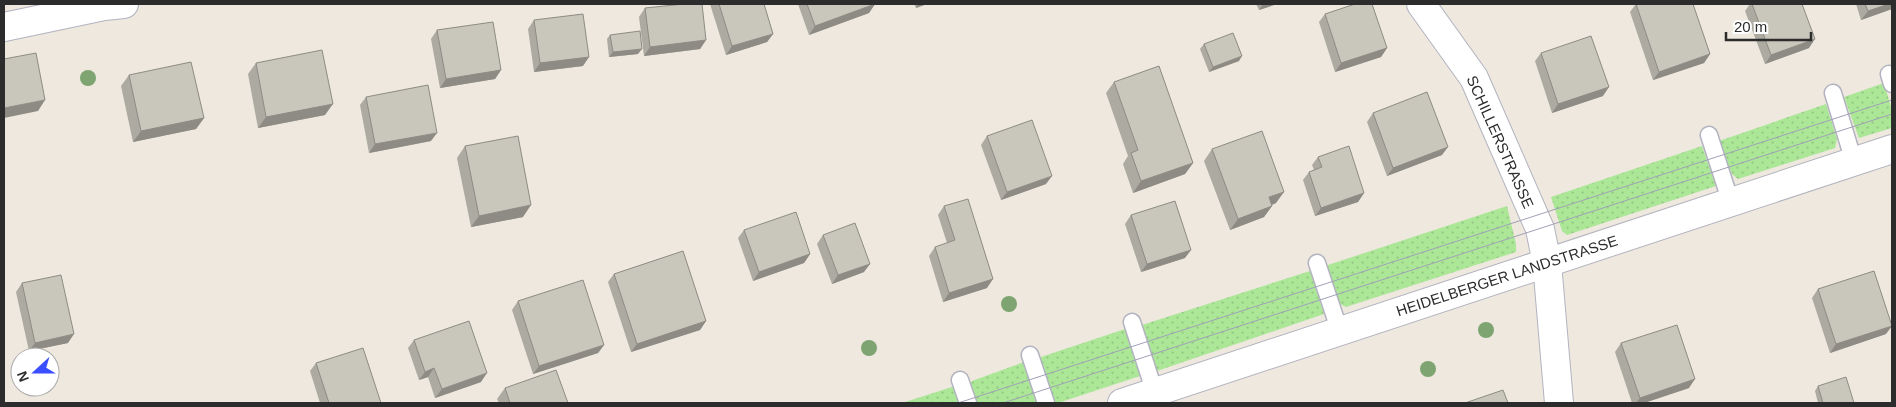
<svg xmlns="http://www.w3.org/2000/svg" width="1896" height="407" font-family="Arial,sans-serif">
<defs>
<pattern id="grass-dots" width="8" height="8" patternUnits="userSpaceOnUse" patternTransform="scale(1.25)"><rect width="8" height="8" fill="#ace798"/><path d="M2 2h.1M6 6h.1" fill="none" stroke="#94c683" stroke-width="1.8" stroke-linecap="round"/></pattern>
</defs>
<rect width="100%" height="100%" fill="#eee8de"/>
<path fill="url(#grass-dots)" d="M1884 83 1892 110V128L1859 138 1844 97Z
M1826 104 1837 139 1835 148 1738 179 1732 174 1719 141Z
M1702 146 1716 186 1567 235 1562 231 1551 197Z
M1507 206 1516 244V252L1346 307 1338 303 1325 266Z
M1310 271 1324 314 1157 371 1142 325Z
M1125 329 1140 376 1058 403H1053L1038 358Z
M1024 362 1037 403H977L970 385 972 381Z
M955 386 961 403H902Z"/>
<g fill="none" stroke-linecap="round" stroke-linejoin="round">
<defs>
<path id="lane" d="M1889 74 1892 84
M1833 93 1854 162
M1709 135 1731 203
M1317 263 1340 332
M1132 322 1155 393
M1030 355 1046 403
M960 380 968 403"/>
<path id="street" d="M1421 4 1474 78 1540 229 1547 263 1559 403
M4 27 104 6 124 4"/>
<path id="secondary" d="M1122 403 1892 149"/>
</defs>
<use href="#lane" stroke="#b2b3c0" stroke-width="19"/>
<use href="#street" stroke="#b2b3c0" stroke-width="30"/>
<use href="#secondary" stroke="#b2b3c0" stroke-width="30"/>
<use href="#lane" stroke="#fff" stroke-width="16"/>
<use href="#street" stroke="#fff" stroke-width="28"/>
<use href="#secondary" stroke="#fff" stroke-width="28"/>
<path stroke="#a0a1b7" stroke-width="1" d="M958 403 1892 100
M1003 403 1892 114"/>
</g>
<g fill="#7ea471">
<circle cx="88" cy="78" r="8"/>
<circle cx="1009" cy="304" r="8"/>
<circle cx="1486" cy="330" r="8"/>
<circle cx="869" cy="348" r="8"/>
<circle cx="1428" cy="369" r="8"/>
</g>
<path fill="#adaaa2" d="M710 4H764L773 34 767 42 726 55Z
M798 4H875L869 13 809 35Z
M914 4H927L916 8Z
M1256 4H1277L1259 10Z
M1636 4 1710 54 1704 63 1653 80 1630 12Z
M1750 4H1802L1809 48 1765 64 1745 11Z
M1856 4H1892V9L1861 20Z
M645 8 706 40 700 49 644 56 639 17Z
M1325 14 1387 48 1381 57 1335 72 1319 22Z
M534 20 583 66 534 72 528 29Z
M437 30 501 70 495 79 440 88 431 39Z
M610 35 638 54 609 57 607 39Z
M1204 44 1239 61 1209 72 1200 49Z
M1541 53 1603 96 1552 113 1535 61Z
M256 63 325 115 258 128 248 74Z
M129 75 204 118 196 129 133 142 121 86Z
M1114 82 1193 163 1185 174 1133 193 1123 164 1128 156 1106 93Z
M366 97 431 141 369 153 360 105Z
M1373 113 1442 155 1387 176 1367 122Z
M987 136 1046 184 1001 200 981 145Z
M465 146 523 217 471 227 457 158Z
M1212 149 1276 203 1272 205V206L1264 217 1230 230 1204 161Z
M1318 157 1364 193 1358 202 1315 216 1303 180 1309 172 1314 170 1312 165Z
M944 206 987 288 943 302 929 256 935 247 947 243 938 215Z
M1131 215 1185 258 1141 272 1125 224Z
M744 230 810 254 804 263 753 281 738 238Z
M823 235 864 272 832 284 817 244Z
M614 274 706 321 700 330 631 352 608 282Z
M22 283 68 343 29 351 16 292Z
M1818 289 1886 334 1830 353 1812 298Z
M518 301 604 345 598 353 533 374 512 310Z
M414 340 481 382 435 398 428 377 419 380 408 348Z
M1621 343 1689 388 1644 403H1632L1615 352Z
M316 363 381 403H320L310 371Z
M1818 386 1854 403H1818L1815 391Z
M505 388 568 403H499L497 399Z"/>
<path fill="#8d8b84" d="M875 4 869 13 809 35 815 26Z
M918 4H927L916 8Z
M1263 4H1277L1259 10Z
M1889 4H1892V9L1861 20 1868 11Z
M773 34 767 42 726 55 732 46Z
M1815 39 1809 48 1765 64 1771 55Z
M706 40 700 49 644 56 650 47Z
M1387 48 1381 57 1335 72 1341 63Z
M642 49 638 54 609 57 613 52Z
M1710 54 1704 63 1653 80 1659 72Z
M1242 56 1239 61 1209 72 1213 67Z
M589 57 583 66 534 72 540 63Z
M501 70 495 79 440 88 446 79Z
M1609 87 1603 96 1552 113 1558 104Z
M45 100 38 111 4 118V108Z
M333 104 325 115 258 128 266 117Z
M204 118 196 129 133 142 141 131Z
M437 133 431 141 369 153 375 144Z
M1448 147 1442 155 1387 176 1393 168Z
M1193 163 1185 174 1133 193 1141 181Z
M1052 176 1046 184 1001 200 1007 192Z
M1284 192 1276 203 1261 209 1269 197Z
M1364 193 1358 202 1315 216 1321 208Z
M531 205 523 217 471 227 479 216Z
M1272 206 1264 217 1230 230 1238 219Z
M1191 250 1185 258 1141 272 1147 264Z
M810 254 804 263 753 281 759 272Z
M870 264 864 272 832 284 838 275Z
M993 279 987 288 943 302 949 293Z
M706 321 700 330 631 352 637 344Z
M1892 326 1886 334 1830 353 1836 344Z
M74 334 68 343 29 351 35 343Z
M604 345 598 353 533 374 539 366Z
M434 368 428 377 419 380 425 372Z
M487 373 481 382 435 398 442 389Z
M1695 379 1689 388 1644 403H1636L1640 398Z"/>
<path fill="#c9c6bc" stroke="#8d8b84" d="M684 4H702L706 40 650 47 645 8Z
M719 4H764L773 34 732 46Z
M807 4H875L815 26Z
M1355 4H1372L1387 48 1341 63 1325 14Z
M1636 4H1693L1710 54 1659 72Z
M1752 4H1802L1815 39 1771 55Z
M1865 4H1889L1868 11Z
M583 14 589 57 540 63 534 20Z
M493 22 501 70 446 79 437 30Z
M640 31 642 49 613 52 610 35Z
M1233 33 1242 56 1213 67 1204 44Z
M1591 36 1609 87 1558 104 1541 53Z
M322 50 333 104 266 117 256 63Z
M36 53 45 100 4 108V59Z
M191 62 204 118 141 131 129 75Z
M1159 66 1193 163 1141 181 1131 153 1138 150 1114 82Z
M428 85 437 133 375 144 366 97Z
M1427 92 1448 147 1393 168 1373 113Z
M1032 120 1052 176 1007 192 987 136Z
M1262 131 1284 192 1269 197 1272 206 1238 219 1212 149Z
M518 136 531 205 479 216 465 146Z
M1349 146 1364 193 1321 208 1309 172 1322 167 1318 157Z
M968 199 993 279 949 293 935 247 955 240 944 206Z
M1175 201 1191 250 1147 264 1131 215Z
M796 212 810 254 759 272 744 230Z
M855 223 870 264 838 275 823 235Z
M683 251 706 321 637 344 614 274Z
M1874 271 1892 326 1836 344 1818 289Z
M61 275 74 334 35 343 22 283Z
M583 280 604 345 539 366 518 301Z
M469 321 487 373 442 389 434 368 425 372 414 340Z
M1677 325 1695 379 1640 398 1621 343Z
M363 348 381 403H329L316 363Z
M556 370 568 403H510L505 388Z
M1846 377 1854 403H1823L1818 386Z
M1503 390 1508 403H1465Z"/>
<g text-anchor="middle" stroke-width="4" stroke-linejoin="round" paint-order="stroke">
<g font-size="15" fill="#2c2c2c" stroke="#fff">
<text transform="translate(1500 142) rotate(66)" y="5">SCHILLERSTRASSE</text>
<text transform="translate(1507 276) rotate(-18)" y="5">HEIDELBERGER LANDSTRASSE</text>
</g>
</g>
<rect width="1896" height="407" fill="none" stroke="#2c2c2c" stroke-width="10"/>
<g transform="translate(35 372) rotate(249)"><circle r="24" fill="#ffffff" stroke="#ababab"/>
<path d="M0-4L9 19L0 12L-9 19Z" fill="#3a4dff"/>
<text y="-8" font-size="14" font-weight="bold" text-anchor="middle" fill="#2c2c2c">N</text>
</g>
<path d="M1726 32v8h85v-8" fill="none" stroke="#2c2c2c" stroke-width="2.5"/>
<text x="1734" y="32" font-size="15" fill="#2c2c2c" stroke="#ffffff" stroke-width="4" paint-order="stroke">20 m</text>
</svg>
